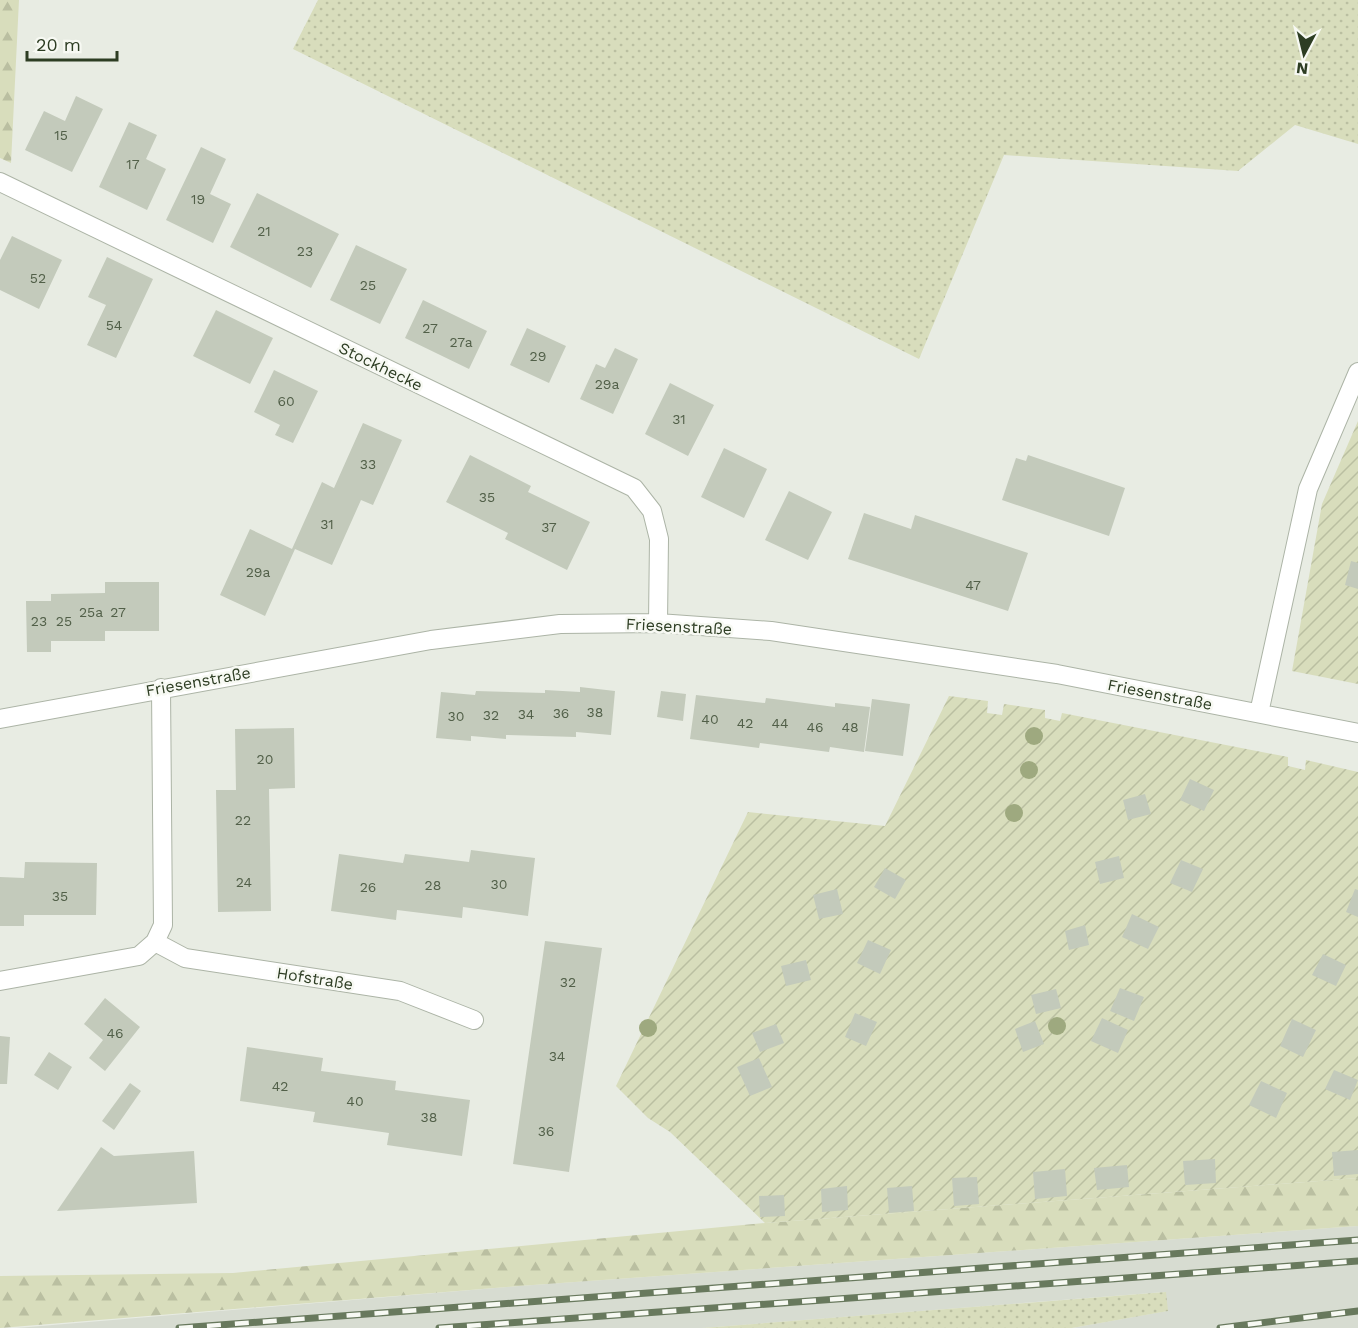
<svg xmlns="http://www.w3.org/2000/svg" width="1358" height="1328" font-family="'Work Sans',sans-serif">
<defs>
<pattern id="grass-dots" width="8" height="8" patternUnits="userSpaceOnUse" patternTransform="scale(1.5)"><rect width="8" height="8" fill="#d8ddbc"/><path d="M2 2h.1M6 6h.1" fill="none" stroke="#babfa1" stroke-width="1.8" stroke-linecap="round"/></pattern>
<pattern id="forest-firs" width="22" height="20" patternUnits="userSpaceOnUse" patternTransform="scale(1.5)"><rect width="22" height="20" fill="#d8ddbc"/><path d="M5 1l3.5 6h-7zM16 11l3.5 6h-7z" fill="#babfa1"/></pattern>
<pattern id="garden-furrows" width="10" height="10" patternUnits="userSpaceOnUse" patternTransform="scale(1.5)"><rect width="10" height="10" fill="#d8ddbc"/><path d="M-1 1l2-2M0 10L10 0M9 11l2-2" fill="none" stroke="#babfa1"/></pattern>
</defs>
<rect width="100%" height="100%" fill="#e8ece3"/>
<path fill="#d7dcd1" d="M1358 1226V1328H1072L1167 1311 1165 1292 702 1328H17L519 1286Z"/>
<path fill="url(#grass-dots)" d="M318 0H1358V144L1295 125 1238 171 1004 155 919 359 293 49Z
M1166 1292 1168 1311 1072 1328H702Z"/>
<path fill="url(#forest-firs)" d="M0 0H19L11 163 0 158Z
M1358 1178V1226L519 1286 0 1328V1276L233 1273 765 1223Z"/>
<path fill="url(#garden-furrows)" d="M1358 421V684L1292 671 1322 504Z
M949 696 988 701 987 713 1002 715 1004 704 1045 710V718L1060 721 1062 713 1288 757V766L1305 770 1306 760 1358 772V1178L765 1223 670 1132 648 1118 616 1086 748 812 885 826Z"/>
<path fill="#c3cabb" d="M76 96 103 109 72 172 25 150 44 111 65 121Z
M129 122 157 135 146 159 166 169 147 210 99 187Z
M201 147 226 159 210 194 231 204 213 243 166 220Z
M257 193 339 234 311 288 230 247Z
M12 236 62 260 39 309 0 290V260Z
M356 245 407 269 380 324 330 300Z
M107 257 153 279 116 358 87 345 106 305 88 297Z
M423 300 487 331 469 369 405 338Z
M216 310 273 338 250 384 193 356Z
M527 328 566 346 549 383 510 365Z
M615 348 638 359 613 414 580 399 596 364 605 368Z
M274 370 318 391 293 443 275 435 280 425 254 412Z
M670 383 714 405 688 456 645 434Z
M363 423 402 440 373 505 361 500 332 565 295 549 265 616 220 595 250 529 292 549 322 482 334 488Z
M724 448 767 469 744 518 701 497Z
M470 455 531 486 528 492 590 522 567 570 505 539 508 533 446 502Z
M1028 455 1125 488 1109 536 1002 500 1016 458 1026 461Z
M789 491 832 512 808 560 765 540Z
M864 513 911 529 915 515 1028 553 1008 611 848 559Z
M1351 561 1358 563V589L1345 585Z
M105 582H159V631H105V641H51V652H27L26 601H51V594L105 593Z
M580 687 615 691 611 735 576 732V737L506 735V739L471 736V741L436 738 441 692 475 695 476 691 545 693V690L580 692Z
M661 691 686 694 683 721 657 717Z
M696 695 765 703 766 698 835 707V703L870 707 864 752 830 747 829 752 760 743 759 748 690 739Z
M872 699 910 704 903 756 865 751Z
M294 728 295 788 269 789 271 911 218 912 216 790H236L235 729Z
M1190 779 1214 790 1204 811 1180 800Z
M1145 794 1151 814 1128 820 1123 800Z
M471 850 535 858 528 916 463 907 462 918 397 910 396 920 331 911 339 854 403 863 405 854 469 862Z
M1119 856 1124 878 1100 884 1095 862Z
M1181 860 1203 869 1192 892 1170 883Z
M25 862 97 863 96 915H24V926H0V877L24 878Z
M885 868 906 880 895 899 874 887Z
M837 889 843 914 819 919 813 895Z
M1355 889 1358 890V917L1346 912Z
M1132 914 1159 927 1148 949 1122 937Z
M1085 925 1089 945 1069 950 1065 931Z
M868 940 891 950 880 974 857 963Z
M545 941 602 948 569 1172 513 1164Z
M1323 954 1346 965 1336 986 1312 975Z
M806 960 811 980 786 986 781 966Z
M1120 988 1144 997 1134 1021 1110 1011Z
M1056 989 1061 1008 1036 1014 1031 995Z
M105 998 140 1027 105 1071 89 1058 103 1040 84 1024Z
M855 1013 877 1022 866 1046 845 1037Z
M1102 1018 1128 1030 1118 1053 1091 1041Z
M1292 1019 1316 1030 1303 1057 1280 1046Z
M1035 1021 1044 1044 1023 1052 1015 1029Z
M776 1024 784 1043 760 1052 752 1033Z
M0 1036 10 1037 7 1084H0Z
M247 1047 323 1058 321 1071 396 1081 395 1090 470 1100 462 1156 387 1145 389 1133 313 1122 315 1112 240 1101Z
M49 1052 72 1067 58 1090 34 1075Z
M759 1058 772 1087 750 1096 737 1067Z
M1334 1070 1358 1080 1350 1100 1325 1089Z
M1261 1081 1287 1093 1276 1118 1249 1105Z
M130 1083 141 1091 114 1130 102 1121Z
M101 1147 114 1156 194 1151 197 1203 57 1211Z
M1358 1150V1174L1334 1176 1332 1152Z
M1215 1159 1216 1183 1185 1185 1183 1161Z
M1127 1165 1129 1187 1097 1190 1094 1168Z
M1065 1169 1067 1196 1035 1199 1033 1172Z
M977 1177 979 1204 954 1206 952 1178Z
M847 1186 848 1210 822 1212 821 1189Z
M912 1186 914 1211 889 1213 887 1188Z
M784 1195 785 1216 760 1217 759 1196Z"/>
<g fill="none" stroke-linecap="round" stroke-linejoin="round">
<defs>
<path id="minor" d="M0 182 634 488 652 511 659 539 658 623
M1259 713 1308 489 1358 372
M0 719 431 640 560 624 658 623 771 631 1057 674 1358 733
M155 942 185 958 400 991 474 1020
M0 981 139 956 155 942 163 925 161 688"/>
</defs>
<use href="#minor" stroke="#acb4a6" stroke-width="20"/>
<use href="#minor" stroke="#fff" stroke-width="18"/>
<defs>
<path id="rail" d="M179 1328 1358 1240
M439 1328 1358 1261
M1220 1328 1358 1311"/>
</defs>
<use href="#rail" stroke="#68795d" stroke-width="7"/>
<use href="#rail" stroke="#f7f9f3" stroke-width="4.5" stroke-dasharray="14" stroke-linecap="butt"/>
</g>
<g fill="#9ea97f">
<circle cx="1034" cy="736" r="9"/>
<circle cx="1029" cy="770" r="9"/>
<circle cx="1014" cy="813" r="9"/>
<circle cx="1057" cy="1026" r="9"/>
<circle cx="648" cy="1028" r="9"/>
</g>
<g text-anchor="middle" stroke-width="5" stroke-linejoin="round" paint-order="stroke">
<g font-size="14" fill="#526049">
<text x="61" y="140">15</text>
<text x="133" y="169">17</text>
<text x="198" y="204">19</text>
<text x="264" y="236">21</text>
<text x="305" y="256">23</text>
<text x="38" y="283">52</text>
<text x="368" y="290">25</text>
<text x="114" y="330">54</text>
<text x="430" y="333">27</text>
<text x="461" y="347">27a</text>
<text x="538" y="361">29</text>
<text x="607" y="389">29a</text>
<text x="286" y="406">60</text>
<text x="679" y="424">31</text>
<text x="368" y="469">33</text>
<text x="487" y="502">35</text>
<text x="327" y="529">31</text>
<text x="549" y="532">37</text>
<text x="258" y="577">29a</text>
<text x="973" y="590">47</text>
<text x="91" y="617">25a</text>
<text x="118" y="617">27</text>
<text x="39" y="626">23</text>
<text x="64" y="626">25</text>
<text x="595" y="717">38</text>
<text x="561" y="718">36</text>
<text x="526" y="719">34</text>
<text x="491" y="720">32</text>
<text x="456" y="721">30</text>
<text x="710" y="724">40</text>
<text x="745" y="728">42</text>
<text x="780" y="728">44</text>
<text x="815" y="732">46</text>
<text x="850" y="732">48</text>
<text x="265" y="764">20</text>
<text x="243" y="825">22</text>
<text x="244" y="887">24</text>
<text x="499" y="889">30</text>
<text x="433" y="890">28</text>
<text x="368" y="892">26</text>
<text x="60" y="901">35</text>
<text x="568" y="987">32</text>
<text x="115" y="1038">46</text>
<text x="557" y="1061">34</text>
<text x="280" y="1091">42</text>
<text x="355" y="1106">40</text>
<text x="429" y="1122">38</text>
<text x="546" y="1136">36</text>
</g>
<g font-size="16" fill="#2d3d23" stroke="#f7f9f3">
<text transform="translate(381 366) rotate(26)" y="6">Stockhecke</text>
<text transform="translate(679 626) rotate(3)" y="6">Friesenstraße</text>
<text transform="translate(198 681) rotate(-10)" y="6">Friesenstraße</text>
<text transform="translate(1160 694) rotate(11)" y="6">Friesenstraße</text>
<text transform="translate(315 978) rotate(9)" y="6">Hofstraße</text>
</g>
</g>
<g transform="translate(1304 54) rotate(187)" stroke="#f7f9f3" stroke-width="4.5" paint-order="stroke">
<path d="M0-4.5L10 22L0 15L-10 22Z" fill="#2d3d23"/>
<text y="-9" font-size="16" font-weight="bold" text-anchor="middle" fill="#2d3d23">N</text>
</g>
<path d="M27 51v9h90v-9" fill="none" stroke="#2d3d23" stroke-width="3"/>
<text x="36" y="51" font-size="18" fill="#2d3d23" stroke="#f7f9f3" stroke-width="4.5" paint-order="stroke">20 m</text>
</svg>
